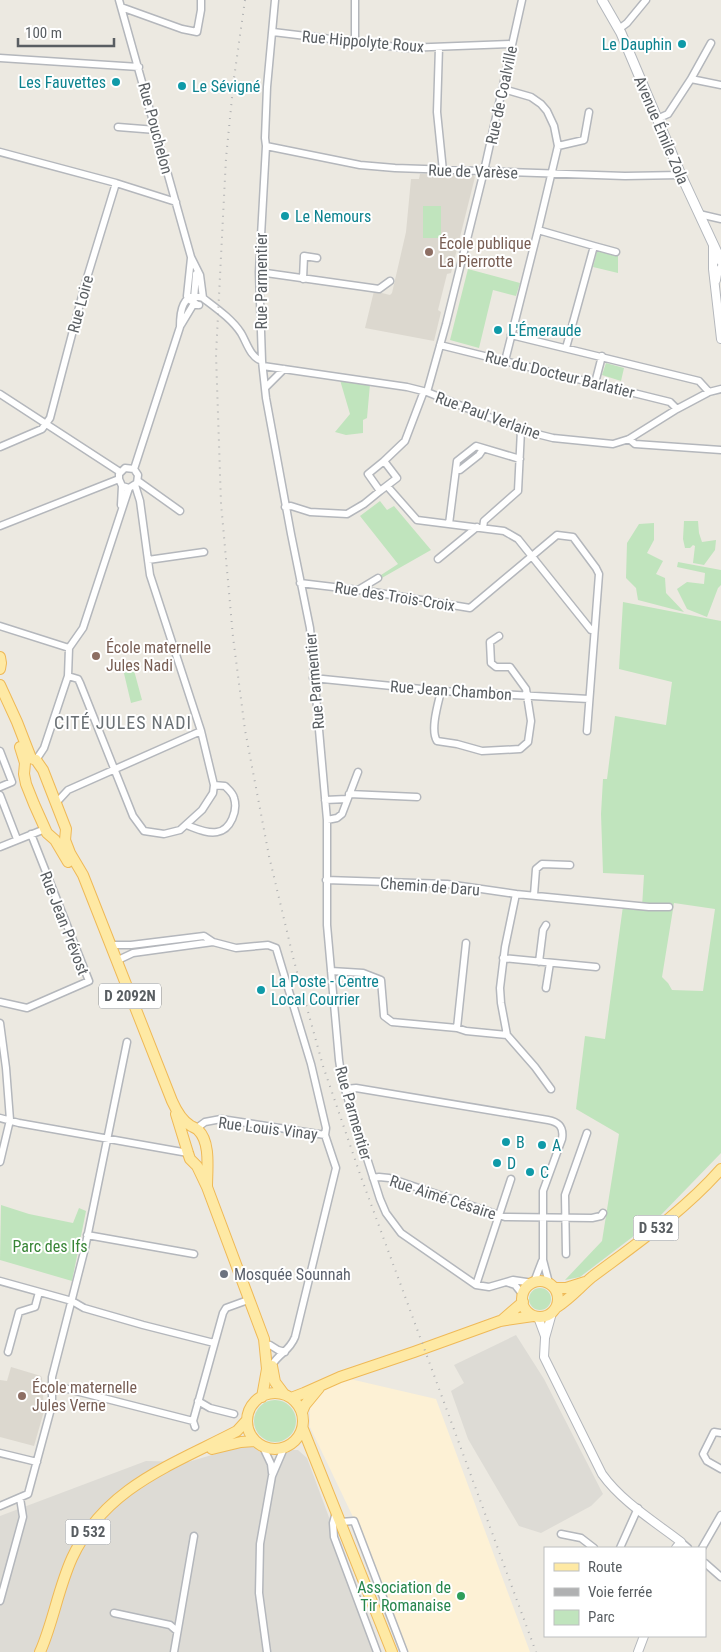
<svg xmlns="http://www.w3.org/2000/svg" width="721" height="1652" font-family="'Roboto Condensed',sans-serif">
<rect width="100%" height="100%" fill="#ece9e1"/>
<path fill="#fdf1d5" d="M350 1379 436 1399 530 1652H407L354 1519 310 1427V1409L312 1402 322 1393 334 1384Z"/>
<path fill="#dddbd5" d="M516 1335 544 1379 603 1494 591 1506 541 1533 519 1526 468 1439 451 1391 464 1383 454 1365Z
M242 1446H249L256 1448 262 1454 265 1461 279 1462 289 1450H298L307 1458 379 1652H0V1516L146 1461 188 1462Z"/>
<path fill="#dcd8cf" d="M420 174 473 175 475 177 451 273 447 274 438 310 441 312 434 341 365 328 374 291 390 295 392 293 406 232 411 179H419Z
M11 1367 41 1376 42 1378 44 1411 34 1446 0 1437V1380L7 1381Z"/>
<path fill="#c0e4bd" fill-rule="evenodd" d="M423 206H441V238H423Z
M597 251 618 256V273L593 267Z
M468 269 520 283 516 296 493 290 479 348 450 340Z
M606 363 624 368 621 381 602 375Z
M340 380 370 384 367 418 363 420V433L346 435 335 432 350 414Z
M380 501 387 510 394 506 431 550 380 579 381 575 398 564 360 516Z
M684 521H698L699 533 702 542 716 540 715 550 704 565 693 563 695 546 693 545 690 548H685L683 539Z
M654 523V540L647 553 663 561 656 574 665 578 666 593 684 612 638 600 636 588 626 578 627 543 639 524Z
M678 562 721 570V585L718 588 707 617 687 609 677 589 687 582 704 584 705 573 677 567Z
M623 602 721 621V1153L660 1216 580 1277 565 1280 602 1241 619 1134 576 1109 585 1036 605 1039 623 906 642 907 644 875 603 873 601 814 603 779H607L615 716 666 725 672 682 619 669ZM674 903 715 909 703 991 672 990 668 983 662 977Z
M132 663 142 700 131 703 122 665Z
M1 1205 29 1214 73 1223 79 1208 86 1211 72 1281 0 1260Z
M529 1299a11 11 0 1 1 22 0a11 11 0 1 1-22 0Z
M254 1421a21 21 0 1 1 42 0a21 21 0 1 1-42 0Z"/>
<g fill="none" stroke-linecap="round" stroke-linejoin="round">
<defs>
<path id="minor" d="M119 0 191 257 200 275 203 298C216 308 232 319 241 333 247 343 250 357 262 361
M275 0 267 87 265 138 266 146 259 272 262 361 266 398 291 534 310 628 327 820V925L339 1060 342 1080 380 1199 386 1213 401 1233 476 1285 489 1287 513 1280 533 1283
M355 0V43
M121 7 182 29 197 32 201 10V0
M619 29 627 23 646 0
M273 32 405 48 512 44
M439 47 437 112 443 171
M0 58 139 67
M691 79 711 43
M503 89 531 97 541 104 547 111 554 126 558 146 538 230 505 361
M657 119 668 114 691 79 721 85
M118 127 156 130
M266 146 360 165 395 168 625 176 681 175
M558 146 584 140 589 112
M0 152 116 183 176 202
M699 214 721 219
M538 230 594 246 566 348
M594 246 616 252
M191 258 187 296 188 299 198 305
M259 272 379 289 390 281
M303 279 304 256 317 258
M194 299 196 274
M181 325 193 305H199
M511 335 699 381 709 392
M440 345 670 402 677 409
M263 366 407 387 427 392 521 430 553 438 613 444 629 439 677 409 709 392 721 389
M595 383 602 356
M265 388 284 369
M427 392 446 324 484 171 522 0
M0 394 120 472
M629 439 635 444 721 450
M0 447 42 429 50 418 86 281 116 183
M384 461 397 478 380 491 368 474Z
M384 461 405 441 424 391
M134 469 180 327C180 312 182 291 203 298
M456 470H460L479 455 483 449
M138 481 180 511
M387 486 417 520 504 531 518 539 591 630 594 631
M121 505 122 486 119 479V474L125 468 134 469 138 475 137 483 129 488 122 486
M285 507 291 506 310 512 347 514 364 504 380 491
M449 524 457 461 476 446 520 459
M0 526 119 479
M483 528 484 521 518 491 521 430
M438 559 477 527
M148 560 204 552
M300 583 367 591 470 608 557 535 573 537 596 568 599 574 587 731
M358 590 378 578
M0 626 69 648
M68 676 78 679 80 683 133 816 144 831 164 834 180 830 202 810 213 793 214 785 201 731 150 575 140 501 135 485
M313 678 441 691 589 699
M441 691C438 704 430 730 437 741L457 744 482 751 520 749 528 742 531 721 526 689 510 667H496L491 663 490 642 499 636
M0 751 12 782 0 787
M36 760 44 748 68 676 69 648 83 628 129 488
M349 794 417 797
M0 795 17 839
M325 800 347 799
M56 803 68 790 201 731
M327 820 337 818 342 814 358 772
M186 825C195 828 207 834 217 832 231 830 238 810 234 798 233 793 228 789 225 786L214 785
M0 847 45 829
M326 880 447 884 516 894 649 907H669
M516 894 505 947 500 988 501 1003 507 1035 535 1067 551 1089
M534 895 536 869 542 864 570 865
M110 945H131L204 936 213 942
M503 958 596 967
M116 961 133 953 213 942 236 948 268 945 276 948 311 1064 326 1128 325 1135
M539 962 543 930 546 925
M331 971 363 973 381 980 384 1016 392 1022 457 1028 466 1031 507 1035
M546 988 550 963
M0 1002 27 1008 89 981 31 834
M0 1023 6 1068 10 1120 0 1162
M457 1028 466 943
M345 1089 356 1088 548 1120C559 1122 564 1127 562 1139L543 1191V1260L549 1283
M0 1118 19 1123 188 1153
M197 1128 205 1122 221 1119 325 1135 336 1168 295 1337C289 1352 280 1352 272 1365
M373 1178 379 1177 389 1178 505 1217 592 1218 601 1216 603 1213
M87 1235 194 1254
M566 1254 565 1195 587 1133
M0 1281 72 1301 84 1308 143 1325 214 1343
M506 1282 515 1285 523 1295
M534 1282 542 1261
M476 1285 511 1179
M270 1345 278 1350 285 1352
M8 1352 19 1312 35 1307 39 1292
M52 1387H60L193 1421 195 1427
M198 1401 210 1408 234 1414
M193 1421 223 1313 226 1308 248 1300
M721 1433 714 1432 703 1454 707 1461 721 1469
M263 1447 271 1464 272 1473
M0 1453 37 1462
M0 1506 28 1494 52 1405V1377L85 1248 127 1042
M336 1512 333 1523 334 1537 377 1652
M340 1522 354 1521 404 1652
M561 1534 581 1538 594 1548
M681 1542 688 1548
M620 1548 638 1508
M702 1548 721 1515
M705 1563 721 1577
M0 1601 23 1517 20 1498
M114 1613 170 1625 177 1631
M174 1652 194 1536
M267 1652 259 1593 260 1544 272 1476 284 1448"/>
<path id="tertiary" d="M713 245V269L721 339
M716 280 717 274 721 268
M552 1313 545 1338 544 1357 602 1474C622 1502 654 1521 681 1542L676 1548
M538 1317 545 1336
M638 1652 644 1636"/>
<path id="secondary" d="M602 0 621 33 681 175 721 261"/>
<path id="primary" d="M0 657 1 663 0 669
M0 685 17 722 31 758 36 760 43 770 66 829 65 840 70 853 83 875 172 1101C176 1110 182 1121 191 1126 193 1127 196 1128 198 1130 211 1142 207 1170 207 1187
M20 747 25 763 24 774 26 784 34 804 47 833 55 840 68 862
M176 1114 188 1153 190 1159 197 1166 207 1187 264 1339 267 1369 262 1397
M522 1299a18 18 0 1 1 36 0a18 18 0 1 1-36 0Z
M555 1288H566L585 1282
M557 1307C571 1298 580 1287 592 1277 636 1244 684 1211 721 1169
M501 1321 523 1302
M272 1366 275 1382 284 1394
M247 1421a28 28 0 1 1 56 0a28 28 0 1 1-56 0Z
M291 1398 304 1393 340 1377 414 1352 500 1321 533 1316
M302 1412 305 1405 319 1388
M303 1429 392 1652
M212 1449 241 1442 255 1441
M40 1652C53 1623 58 1589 72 1558 105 1487 172 1465 237 1431L247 1420"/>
</defs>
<use href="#minor" stroke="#b4b7bc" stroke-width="9"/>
<use href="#tertiary" stroke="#b4b7bc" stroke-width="10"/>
<use href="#secondary" stroke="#b3b7bc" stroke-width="11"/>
<use href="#primary" stroke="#efb957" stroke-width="12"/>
<use href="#minor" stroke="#fff" stroke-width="6"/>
<use href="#tertiary" stroke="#fff" stroke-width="8"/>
<use href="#secondary" stroke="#fff" stroke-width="9"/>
<use href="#primary" stroke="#fee9a4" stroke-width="10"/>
<path stroke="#b0b1b2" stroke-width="2" stroke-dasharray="1 6" stroke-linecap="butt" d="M245 0 234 78 226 158 216 355 221 503 233 637 245 730 269 856 294 961 323 1066 361 1177 536 1652"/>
</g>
<g fill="#0f9aa8" stroke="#fff" stroke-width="2">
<circle cx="682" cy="44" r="5"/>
<circle cx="116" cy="82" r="5"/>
<circle cx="182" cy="86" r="5"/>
<circle cx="285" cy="216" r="5"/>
<circle cx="498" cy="330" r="5"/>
<circle cx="261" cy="990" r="5"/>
<circle cx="506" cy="1142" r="5"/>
<circle cx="542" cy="1145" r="5"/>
<circle cx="497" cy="1163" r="5"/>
<circle cx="530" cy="1172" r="5"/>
</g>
<g fill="#8d6e63" stroke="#fff" stroke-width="2">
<circle cx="429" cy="252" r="5"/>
<circle cx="96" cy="656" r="5"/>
<circle cx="22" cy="1396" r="5"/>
</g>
<circle fill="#6b7280" stroke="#fff" stroke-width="2" cx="224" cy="1274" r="5"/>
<circle fill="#2e9e5b" stroke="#fff" stroke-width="2" cx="461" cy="1596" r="5"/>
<g text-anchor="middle" stroke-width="4" stroke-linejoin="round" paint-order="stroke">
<g fill="#fff" stroke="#8b8e91" stroke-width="1">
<rect x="99" y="983.5" width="62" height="25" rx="4"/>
<rect x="633.5" y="1215.5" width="45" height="25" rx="4"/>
<rect x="65.5" y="1519.5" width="45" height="25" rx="4"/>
</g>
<g font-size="15" font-weight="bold" fill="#595e62">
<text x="130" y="1001">D 2092N</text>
<text x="656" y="1233">D 532</text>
<text x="88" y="1537">D 532</text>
</g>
<g font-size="16" fill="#595e62" stroke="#fff">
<text transform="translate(363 41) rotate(5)" y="6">Rue Hippolyte Roux</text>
<text transform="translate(501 95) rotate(-78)" y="6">Rue de Coalville</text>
<text transform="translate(156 128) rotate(75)" y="6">Rue Pouchelon</text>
<text transform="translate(662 130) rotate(67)" y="6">Avenue Émile Zola</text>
<text transform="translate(473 171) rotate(2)" y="6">Rue de Varèse</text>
<text transform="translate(261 281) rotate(-90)" y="6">Rue Parmentier</text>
<text transform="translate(80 304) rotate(-75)" y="6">Rue Loire</text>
<text transform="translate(560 374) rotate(14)" y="6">Rue du Docteur Barlatier</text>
<text transform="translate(488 415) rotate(20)" y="6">Rue Paul Verlaine</text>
<text transform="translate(395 596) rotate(9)" y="6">Rue des Trois-Croix</text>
<text transform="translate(314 681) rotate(-95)" y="6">Rue Parmentier</text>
<text transform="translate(451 690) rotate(4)" y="6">Rue Jean Chambon</text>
<text transform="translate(430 886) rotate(4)" y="6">Chemin de Daru</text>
<text transform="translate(65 923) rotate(69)" y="6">Rue Jean Prévost</text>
<text transform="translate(354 1113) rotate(74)" y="6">Rue Parmentier</text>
<text transform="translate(268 1128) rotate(7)" y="6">Rue Louis Vinay</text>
<text transform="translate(443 1197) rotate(18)" y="6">Rue Aimé Césaire</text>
</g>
<g font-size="16" fill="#0d838f" stroke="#fff" text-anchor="start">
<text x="672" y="50" text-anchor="end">Le Dauphin</text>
<text x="106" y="88" text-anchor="end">Les Fauvettes</text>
<text x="192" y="92">Le Sévigné</text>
<text x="295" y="222">Le Nemours</text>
<text x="508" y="336">L'Émeraude</text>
<text x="271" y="987">La Poste - Centre<tspan x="271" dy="18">Local Courrier</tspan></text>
<text x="516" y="1148">B</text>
<text x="552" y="1151">A</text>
<text x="507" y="1169">D</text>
<text x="540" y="1178">C</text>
</g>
<g font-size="16" fill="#785e54" stroke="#fff" text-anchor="start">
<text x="439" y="249">École publique<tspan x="439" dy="18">La Pierrotte</tspan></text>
<text x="106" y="653">École maternelle<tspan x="106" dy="18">Jules Nadi</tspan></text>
<text x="32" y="1393">École maternelle<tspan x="32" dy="18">Jules Verne</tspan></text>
</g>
<g font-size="16" fill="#388536" stroke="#fff">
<text x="50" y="1252">Parc des Ifs</text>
</g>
<g font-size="16" fill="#5b616d" stroke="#fff" text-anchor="start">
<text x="234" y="1280">Mosquée Sounnah</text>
</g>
<g font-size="16" fill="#27864d" stroke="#fff" text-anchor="end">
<text x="451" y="1593">Association de<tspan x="451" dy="18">Tir Romanaise</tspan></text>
</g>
<g font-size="18" letter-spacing="1" fill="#6a7074" stroke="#fff">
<text x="123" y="729">CITÉ JULES NADI</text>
</g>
</g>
<rect x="544" y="1547" width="162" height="90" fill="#ffffff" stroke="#bdbfc0"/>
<rect x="554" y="1563" width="25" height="8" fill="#fee9a4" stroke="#bdbfc0"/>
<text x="588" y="1572" font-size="15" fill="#595e62">Route</text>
<rect x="554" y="1588" width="25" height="8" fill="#b0b1b2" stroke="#bdbfc0"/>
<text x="588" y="1597" font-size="15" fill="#595e62">Voie ferrée</text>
<rect x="554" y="1610" width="25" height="15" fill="#c0e4bd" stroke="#bdbfc0"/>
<text x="588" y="1622" font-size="15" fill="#595e62">Parc</text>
<path d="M18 38v8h96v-8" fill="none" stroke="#595e62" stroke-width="2.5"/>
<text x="25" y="38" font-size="15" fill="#595e62" stroke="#ffffff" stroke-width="4" paint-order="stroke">100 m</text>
</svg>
